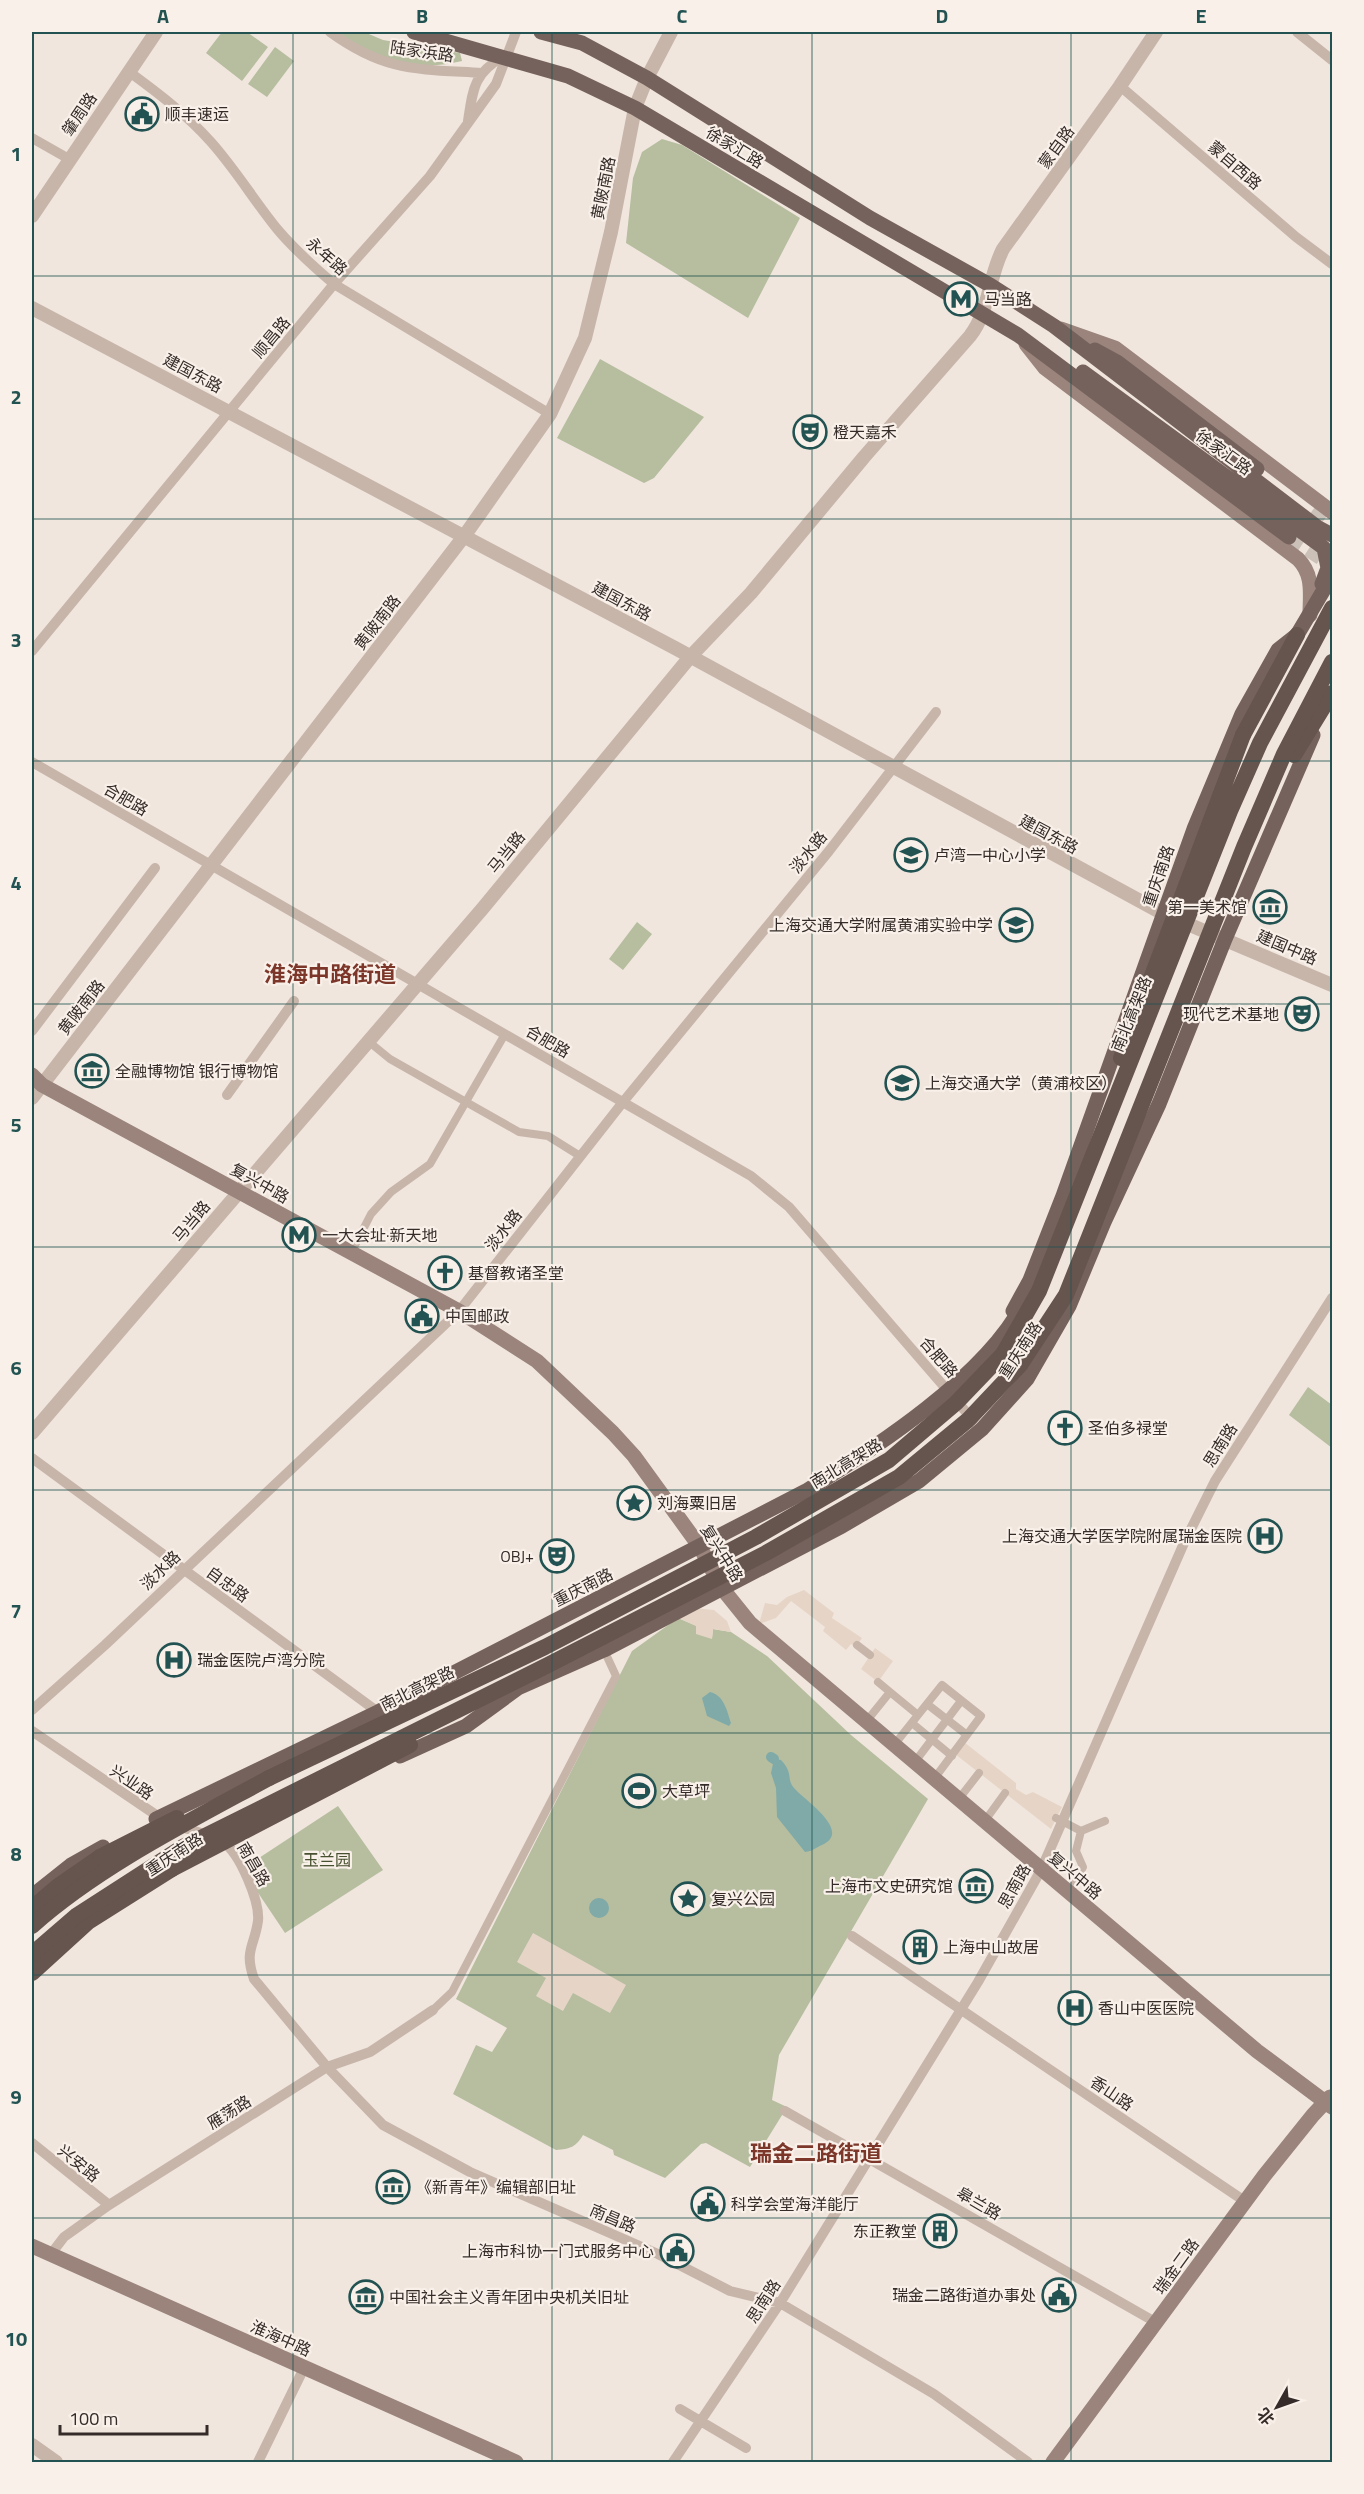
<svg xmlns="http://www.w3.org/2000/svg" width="1364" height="2494" font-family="'Titillium Web','Noto Sans SC',sans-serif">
<rect width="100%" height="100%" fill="#f0e6dd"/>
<path fill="#b6be9f" d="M222 32H247L268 47 242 81 206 53Z
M337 32H364L383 40 460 53 462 61C414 73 376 58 337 32Z
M275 47 294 61 267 97 248 84Z
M662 139 682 145 800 218 748 318 626 243 633 178 642 152Z
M600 359 704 417 654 478 644 483 557 438Z
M637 922 652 934 623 970 609 959Z
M1308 1387 1332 1405V1448L1289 1415Z
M678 1618 697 1626 712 1638 713 1629 731 1632 767 1656 851 1735 928 1799 779 2055 772 2100 787 2107 750 2167 706 2143 701 2144 665 2178 614 2155 613 2150 583 2135C576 2147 570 2149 556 2150L453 2094 476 2045 492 2052 507 2028 456 1999 632 1651Z
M338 1806 383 1870 285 1933 242 1869Z"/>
<path fill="#e6d5c6" d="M804 1590 834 1613 832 1618 862 1638 856 1647 851 1644 846 1650 823 1631 825 1627 791 1601 776 1618 759 1624 765 1603 777 1605 787 1597Z
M694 1608 714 1610 727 1621 731 1632 713 1629 712 1639 696 1634V1626L678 1618Z
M875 1648 893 1661 878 1682 861 1669Z
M964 1742 1016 1783V1789L1026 1795 1033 1792 1062 1807 1051 1829 955 1754Z
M533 1933 626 1985 610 2013 573 1993 563 2011 536 1996 546 1978 517 1962Z"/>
<path fill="#7faaa8" d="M710 1692C724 1695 727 1711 731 1723L729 1726 707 1716 702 1698Z
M774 1759 781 1760C794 1774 786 1779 794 1788 804 1800 853 1831 822 1845 815 1848 813 1851 805 1852L777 1817 776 1788 771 1773Z
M589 1908a10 10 0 1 1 20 0a10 10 0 1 1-20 0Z"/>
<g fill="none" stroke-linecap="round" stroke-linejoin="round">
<path stroke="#7faaa8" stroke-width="10" d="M771 1757 774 1759"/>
<path stroke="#cbc1b9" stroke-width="15" stroke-dasharray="15 8" stroke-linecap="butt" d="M1312 511 1332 526
M1289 537 1332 565"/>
<path stroke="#c7b5aa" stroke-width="8" d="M368 1041 390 1059 519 1132 548 1136 580 1156
M351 1253 371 1214 391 1192 430 1164 505 1034
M857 1645 870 1655
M890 1692 918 1715
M927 1704 967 1735
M865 1723 890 1692 878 1682
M912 1723 952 1756
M894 1745 942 1685 981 1716 934 1779
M914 1763 961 1701
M958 1800 979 1773
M1056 1818 1081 1831
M984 1822 1005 1793
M1070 1893 1083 1867 1076 1851 1081 1831 1105 1821
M433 2010 452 1992 616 1676 604 1650"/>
<path stroke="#c7b5aa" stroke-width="10" d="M330 32C385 72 417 69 482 73
M1297 32 1332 60
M128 71C158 93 186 114 211 142 236 170 255 202 278 230 295 250 314 267 334 284L550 414
M1120 86 1296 237 1332 264
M468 121C473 88 474 73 504 56
M32 138 69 159
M32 651 334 284 430 176 496 84 516 32
M32 762 751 1176 789 1207 973 1420
M32 1031 155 868
M227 1095 294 1001
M32 1458 378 1712
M32 1710 105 1645 459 1311 623 1102 829 851 936 712
M32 1731 162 1819
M179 1826C193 1831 211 1835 223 1842 240 1853 260 1902 258 1921 254 1948 244 1950 254 1979L327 2067 383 2125 470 2172 658 2254 730 2291 780 2303 934 2394 1028 2462
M852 1936 1246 2202
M785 2111 1157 2323
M32 2143 109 2205
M51 2254 64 2237 109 2205 327 2067 370 2052 433 2010
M680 2409 746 2448
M258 2462 304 2368
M673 2462 780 2303 978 1982 1041 1870 1184 1543 1215 1481 1332 1298"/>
<path stroke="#c7b5aa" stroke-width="14" d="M32 216 156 32
M32 308 675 648 1164 914 1332 985
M32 1098 465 535 550 414 585 338 611 232 635 108 647 78 671 32
M32 1433 483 908 690 657 751 593 864 457 970 336C990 310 988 278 1003 249L1120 86 1156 32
M32 2445 56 2462"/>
<path stroke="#9a847c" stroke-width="15" d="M1061 329 1115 348 1332 512
M1026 344 1045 368 1298 559C1314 575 1310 594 1310 615
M32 1075 42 1085 459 1311 537 1361 613 1433 634 1456 700 1547 721 1587 750 1623 1257 2051 1332 2107
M32 2246 516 2462
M1053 2462 1264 2176 1313 2115 1330 2097"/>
<path stroke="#76625c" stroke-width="15" d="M414 32 568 76 635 108 1018 335 1289 537
M541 32 582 43 647 78 870 218 990 285 1054 326 1317 527 1332 535
M1095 350 1117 362 1257 469
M1083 372 1324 548 1328 568 1322 584
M1013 1311 1030 1280 1063 1196 1194 829 1242 714 1278 650 1297 635 1332 576
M400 1756 466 1726 518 1688 604 1650 842 1526 919 1481 982 1429 1027 1379 1069 1306 1104 1222 1159 1104 1225 939 1313 735
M156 1819 378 1712 806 1491C875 1448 985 1377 1023 1304
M32 1896 71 1865 103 1847"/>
<path stroke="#66544e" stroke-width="16" d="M1243 735 1297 635
M1294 755 1332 693
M269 1778 292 1767
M32 1908 58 1886 100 1857
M32 1973 88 1922 172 1869"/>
<path stroke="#66544e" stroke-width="16" d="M1121 1058 1243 735
M292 1767 545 1647 756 1537 889 1460 956 1403 1003 1354 1039 1291 1230 811 1260 743 1332 608
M100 1857 177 1818
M172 1869 410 1745
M32 1926C98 1867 190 1821 269 1778
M32 1954 76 1916 183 1847 548 1665 766 1553 899 1477 968 1420 1020 1365 1066 1295 1244 847 1284 754 1332 662"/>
</g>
<path fill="none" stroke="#225352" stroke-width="1.5" stroke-opacity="0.55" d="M293 32V2462M552 32V2462M812 32V2462M1071 32V2462M32 276H1332M32 519H1332M32 761H1332M32 1004H1332M32 1247H1332M32 1490H1332M32 1733H1332M32 1975H1332M32 2218H1332"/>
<defs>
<symbol id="civic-ring" viewBox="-11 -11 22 22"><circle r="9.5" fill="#f8f0e9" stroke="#225352" stroke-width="1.5"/><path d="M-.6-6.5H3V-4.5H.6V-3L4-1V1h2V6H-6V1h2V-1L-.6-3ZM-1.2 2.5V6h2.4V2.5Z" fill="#225352"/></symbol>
<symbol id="metro-ring" viewBox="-11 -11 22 22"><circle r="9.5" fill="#f8f0e9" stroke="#225352" stroke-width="1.5"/><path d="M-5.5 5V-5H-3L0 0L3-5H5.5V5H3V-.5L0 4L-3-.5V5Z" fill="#225352"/></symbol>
<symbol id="theatre-ring" viewBox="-11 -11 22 22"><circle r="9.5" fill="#f8f0e9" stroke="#225352" stroke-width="1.5"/><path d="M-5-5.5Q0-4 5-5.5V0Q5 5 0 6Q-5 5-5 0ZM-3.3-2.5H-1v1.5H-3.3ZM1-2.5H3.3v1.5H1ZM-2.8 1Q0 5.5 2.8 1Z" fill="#225352"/></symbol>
<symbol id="school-ring" viewBox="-11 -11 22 22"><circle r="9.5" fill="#f8f0e9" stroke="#225352" stroke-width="1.5"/><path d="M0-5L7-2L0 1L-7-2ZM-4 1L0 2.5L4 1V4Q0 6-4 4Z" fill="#225352"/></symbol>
<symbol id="museum-ring" viewBox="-11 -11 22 22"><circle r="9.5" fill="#f8f0e9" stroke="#225352" stroke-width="1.5"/><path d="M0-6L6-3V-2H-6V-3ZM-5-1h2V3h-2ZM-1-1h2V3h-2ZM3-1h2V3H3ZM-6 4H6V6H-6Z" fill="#225352"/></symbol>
<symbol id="university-ring" viewBox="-11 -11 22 22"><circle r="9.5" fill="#f8f0e9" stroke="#225352" stroke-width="1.5"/><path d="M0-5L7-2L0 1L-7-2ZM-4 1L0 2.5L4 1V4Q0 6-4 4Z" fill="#225352"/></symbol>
<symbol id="church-ring" viewBox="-11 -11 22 22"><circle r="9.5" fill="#f8f0e9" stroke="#225352" stroke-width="1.5"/><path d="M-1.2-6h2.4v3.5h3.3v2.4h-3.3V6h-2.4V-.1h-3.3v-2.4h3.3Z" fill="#225352"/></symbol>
<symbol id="sight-ring" viewBox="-11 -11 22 22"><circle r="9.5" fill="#f8f0e9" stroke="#225352" stroke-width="1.5"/><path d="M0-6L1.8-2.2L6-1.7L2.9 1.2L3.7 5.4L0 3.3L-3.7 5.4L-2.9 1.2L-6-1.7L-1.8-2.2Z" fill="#225352"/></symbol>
<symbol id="hospital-ring" viewBox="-11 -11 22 22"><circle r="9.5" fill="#f8f0e9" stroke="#225352" stroke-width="1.5"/><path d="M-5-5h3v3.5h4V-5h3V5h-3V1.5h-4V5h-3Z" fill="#225352"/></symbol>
<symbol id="stadium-ring" viewBox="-11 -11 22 22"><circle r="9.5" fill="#f8f0e9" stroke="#225352" stroke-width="1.5"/><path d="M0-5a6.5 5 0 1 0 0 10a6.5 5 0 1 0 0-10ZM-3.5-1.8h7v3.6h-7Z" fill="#225352"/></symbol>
<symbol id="building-ring" viewBox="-11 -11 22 22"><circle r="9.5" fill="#f8f0e9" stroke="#225352" stroke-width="1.5"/><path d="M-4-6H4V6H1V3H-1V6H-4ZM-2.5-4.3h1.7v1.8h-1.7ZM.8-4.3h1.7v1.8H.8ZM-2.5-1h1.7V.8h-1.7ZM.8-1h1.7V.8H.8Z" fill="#225352"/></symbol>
</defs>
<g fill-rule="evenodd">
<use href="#civic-ring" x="123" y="95" width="38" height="38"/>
<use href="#metro-ring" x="942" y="280" width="38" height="38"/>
<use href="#theatre-ring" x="791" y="413" width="38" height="38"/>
<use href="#school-ring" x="892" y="836" width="38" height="38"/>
<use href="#museum-ring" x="1251" y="888" width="38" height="38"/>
<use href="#school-ring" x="997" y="906" width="38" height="38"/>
<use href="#theatre-ring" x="1283" y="995" width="38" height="38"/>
<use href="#museum-ring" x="73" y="1052" width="38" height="38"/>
<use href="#university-ring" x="883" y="1064" width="38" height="38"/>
<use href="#metro-ring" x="280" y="1216" width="38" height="38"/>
<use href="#church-ring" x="426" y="1254" width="38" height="38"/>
<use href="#civic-ring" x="403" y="1297" width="38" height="38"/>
<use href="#church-ring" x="1046" y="1409" width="38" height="38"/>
<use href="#sight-ring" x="615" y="1484" width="38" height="38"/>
<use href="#hospital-ring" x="1246" y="1517" width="38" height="38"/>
<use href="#theatre-ring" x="538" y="1537" width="38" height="38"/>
<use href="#hospital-ring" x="155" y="1641" width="38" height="38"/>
<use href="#stadium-ring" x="620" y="1772" width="38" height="38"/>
<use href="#museum-ring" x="957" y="1867" width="38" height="38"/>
<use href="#sight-ring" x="669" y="1880" width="38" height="38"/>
<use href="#building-ring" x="901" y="1928" width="38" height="38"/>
<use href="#hospital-ring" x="1056" y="1989" width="38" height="38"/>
<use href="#museum-ring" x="374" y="2168" width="38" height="38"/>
<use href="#civic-ring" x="689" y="2185" width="38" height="38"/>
<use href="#building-ring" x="921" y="2212" width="38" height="38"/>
<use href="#civic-ring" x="658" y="2232" width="38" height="38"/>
<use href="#civic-ring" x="1040" y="2276" width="38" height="38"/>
<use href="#museum-ring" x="347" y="2278" width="38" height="38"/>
</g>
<g text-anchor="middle" stroke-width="4.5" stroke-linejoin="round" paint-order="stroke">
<g font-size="16" fill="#352c29" stroke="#f8f0e9">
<text transform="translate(422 51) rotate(8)" y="6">陆家浜路</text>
<text transform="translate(79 114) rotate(-56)" y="6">肇周路</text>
<text transform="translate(735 147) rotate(31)" y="6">徐家汇路</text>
<text transform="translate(1056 147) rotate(-54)" y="6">蒙自路</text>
<text transform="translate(1235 165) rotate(41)" y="6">蒙自西路</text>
<text transform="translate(603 188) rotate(-79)" y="6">黄陂南路</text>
<text transform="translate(327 256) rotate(41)" y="6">永年路</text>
<text transform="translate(271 337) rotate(-50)" y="6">顺昌路</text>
<text transform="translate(193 373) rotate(28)" y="6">建国东路</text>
<text transform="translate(1224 452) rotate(36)" y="6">徐家汇路</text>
<text transform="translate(622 601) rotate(28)" y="6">建国东路</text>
<text transform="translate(377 622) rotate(-52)" y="6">黄陂南路</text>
<text transform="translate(126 799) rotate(30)" y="6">合肥路</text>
<text transform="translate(1049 834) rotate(28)" y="6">建国东路</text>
<text transform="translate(506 852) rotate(-51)" y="6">马当路</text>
<text transform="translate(808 852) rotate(-51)" y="6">淡水路</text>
<text transform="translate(1158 876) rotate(-71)" y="6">重庆南路</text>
<text transform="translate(1287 947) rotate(23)" y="6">建国中路</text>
<text transform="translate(81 1007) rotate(-52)" y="6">黄陂南路</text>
<text transform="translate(1131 1014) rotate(-68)" y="6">南北高架路</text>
<text transform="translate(548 1041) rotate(30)" y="6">合肥路</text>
<text transform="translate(260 1183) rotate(29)" y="6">复兴中路</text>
<text transform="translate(191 1221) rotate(-50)" y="6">马当路</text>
<text transform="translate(503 1230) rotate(-52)" y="6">淡水路</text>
<text transform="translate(1020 1350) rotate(-57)" y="6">重庆南路</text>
<text transform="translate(939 1357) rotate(49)" y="6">合肥路</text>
<text transform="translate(1220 1445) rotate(-58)" y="6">思南路</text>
<text transform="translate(846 1463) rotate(-31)" y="6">南北高架路</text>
<text transform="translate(722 1553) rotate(58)" y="6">复兴中路</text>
<text transform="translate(160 1570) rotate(-44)" y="6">淡水路</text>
<text transform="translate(228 1584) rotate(36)" y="6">自忠路</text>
<text transform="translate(583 1587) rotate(-27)" y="6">重庆南路</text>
<text transform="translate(417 1688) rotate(-26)" y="6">南北高架路</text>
<text transform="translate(132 1782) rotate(34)" y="6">兴业路</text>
<text transform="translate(174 1854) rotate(-33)" y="6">重庆南路</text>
<text transform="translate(254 1864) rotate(60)" y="6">南昌路</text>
<text transform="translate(1075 1875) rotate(40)" y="6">复兴中路</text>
<text transform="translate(1014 1886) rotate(-61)" y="6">思南路</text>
<text transform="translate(1112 2093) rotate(34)" y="6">香山路</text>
<text transform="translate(229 2112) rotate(-32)" y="6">雁荡路</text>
<text transform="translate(79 2163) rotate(39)" y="6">兴安路</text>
<text transform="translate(979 2203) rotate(30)" y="6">皋兰路</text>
<text transform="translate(613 2218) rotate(23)" y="6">南昌路</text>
<text transform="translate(1176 2266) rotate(-54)" y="6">瑞金二路</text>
<text transform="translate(763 2301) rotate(-57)" y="6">思南路</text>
<text transform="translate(281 2338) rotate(24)" y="6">淮海中路</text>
</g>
<g font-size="16" fill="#352c29" stroke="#f8f0e9" text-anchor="start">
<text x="165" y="120">顺丰速运</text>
<text x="984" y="305">马当路</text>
<text x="833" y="438">橙天嘉禾</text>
<text x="934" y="861">卢湾一中心小学</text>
<text x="1247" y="913" text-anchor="end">第一美术馆</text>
<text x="993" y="931" text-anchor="end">上海交通大学附属黄浦实验中学</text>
<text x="1279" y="1020" text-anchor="end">现代艺术基地</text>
<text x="115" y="1077">全融博物馆 银行博物馆</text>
<text x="925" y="1089">上海交通大学（黄浦校区）</text>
<text x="322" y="1241">一大会址·新天地</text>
<text x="468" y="1279">基督教诸圣堂</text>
<text x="445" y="1322">中国邮政</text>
<text x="1088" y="1434">圣伯多禄堂</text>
<text x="657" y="1509">刘海粟旧居</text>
<text x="1242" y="1542" text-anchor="end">上海交通大学医学院附属瑞金医院</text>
<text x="534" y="1562" text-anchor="end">OBJ+</text>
<text x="197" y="1666">瑞金医院卢湾分院</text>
<text x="662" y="1797">大草坪</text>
<text x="953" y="1892" text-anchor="end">上海市文史研究馆</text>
<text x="711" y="1905">复兴公园</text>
<text x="943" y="1953">上海中山故居</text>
<text x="1098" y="2014">香山中医医院</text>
<text x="416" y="2193">《新青年》编辑部旧址</text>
<text x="731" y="2210">科学会堂海洋能厅</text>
<text x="917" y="2237" text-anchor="end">东正教堂</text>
<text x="654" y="2257" text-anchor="end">上海市科协一门式服务中心</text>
<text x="1036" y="2301" text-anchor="end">瑞金二路街道办事处</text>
<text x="389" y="2303">中国社会主义青年团中央机关旧址</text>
</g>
<g font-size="16" fill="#47512f" stroke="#f8f0e9">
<text x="327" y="1866">玉兰园</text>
</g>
<g font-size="22" font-weight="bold" fill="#7c372a" stroke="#f8f0e9">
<text x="330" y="982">淮海中路街道</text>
<text x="816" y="2161">瑞金二路街道</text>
</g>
</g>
<rect width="1364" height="2494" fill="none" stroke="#f8f0e9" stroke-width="66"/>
<g transform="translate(1277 2407) rotate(230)" stroke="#f8f0e9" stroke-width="4.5" paint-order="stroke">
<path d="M0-4.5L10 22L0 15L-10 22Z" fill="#352c29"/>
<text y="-9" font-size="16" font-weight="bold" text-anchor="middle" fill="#352c29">北</text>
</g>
<path d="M60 2425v9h147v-9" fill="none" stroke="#352c29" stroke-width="3"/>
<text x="69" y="2425" font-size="18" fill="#352c29" stroke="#f8f0e9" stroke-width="4.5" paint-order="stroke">100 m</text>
<rect x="33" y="33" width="1298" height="2428" fill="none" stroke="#225352" stroke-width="2"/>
<g font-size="20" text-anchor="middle" font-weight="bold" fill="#225352">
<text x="163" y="23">A</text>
<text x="422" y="23">B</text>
<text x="682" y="23">C</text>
<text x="942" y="23">D</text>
<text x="1201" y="23">E</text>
<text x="16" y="161">1</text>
<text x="16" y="404">2</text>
<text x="16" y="647">3</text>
<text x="16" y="890">4</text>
<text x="16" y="1132">5</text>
<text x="16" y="1375">6</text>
<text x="16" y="1618">7</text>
<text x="16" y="1861">8</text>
<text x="16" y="2104">9</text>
<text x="16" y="2346">10</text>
</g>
</svg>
